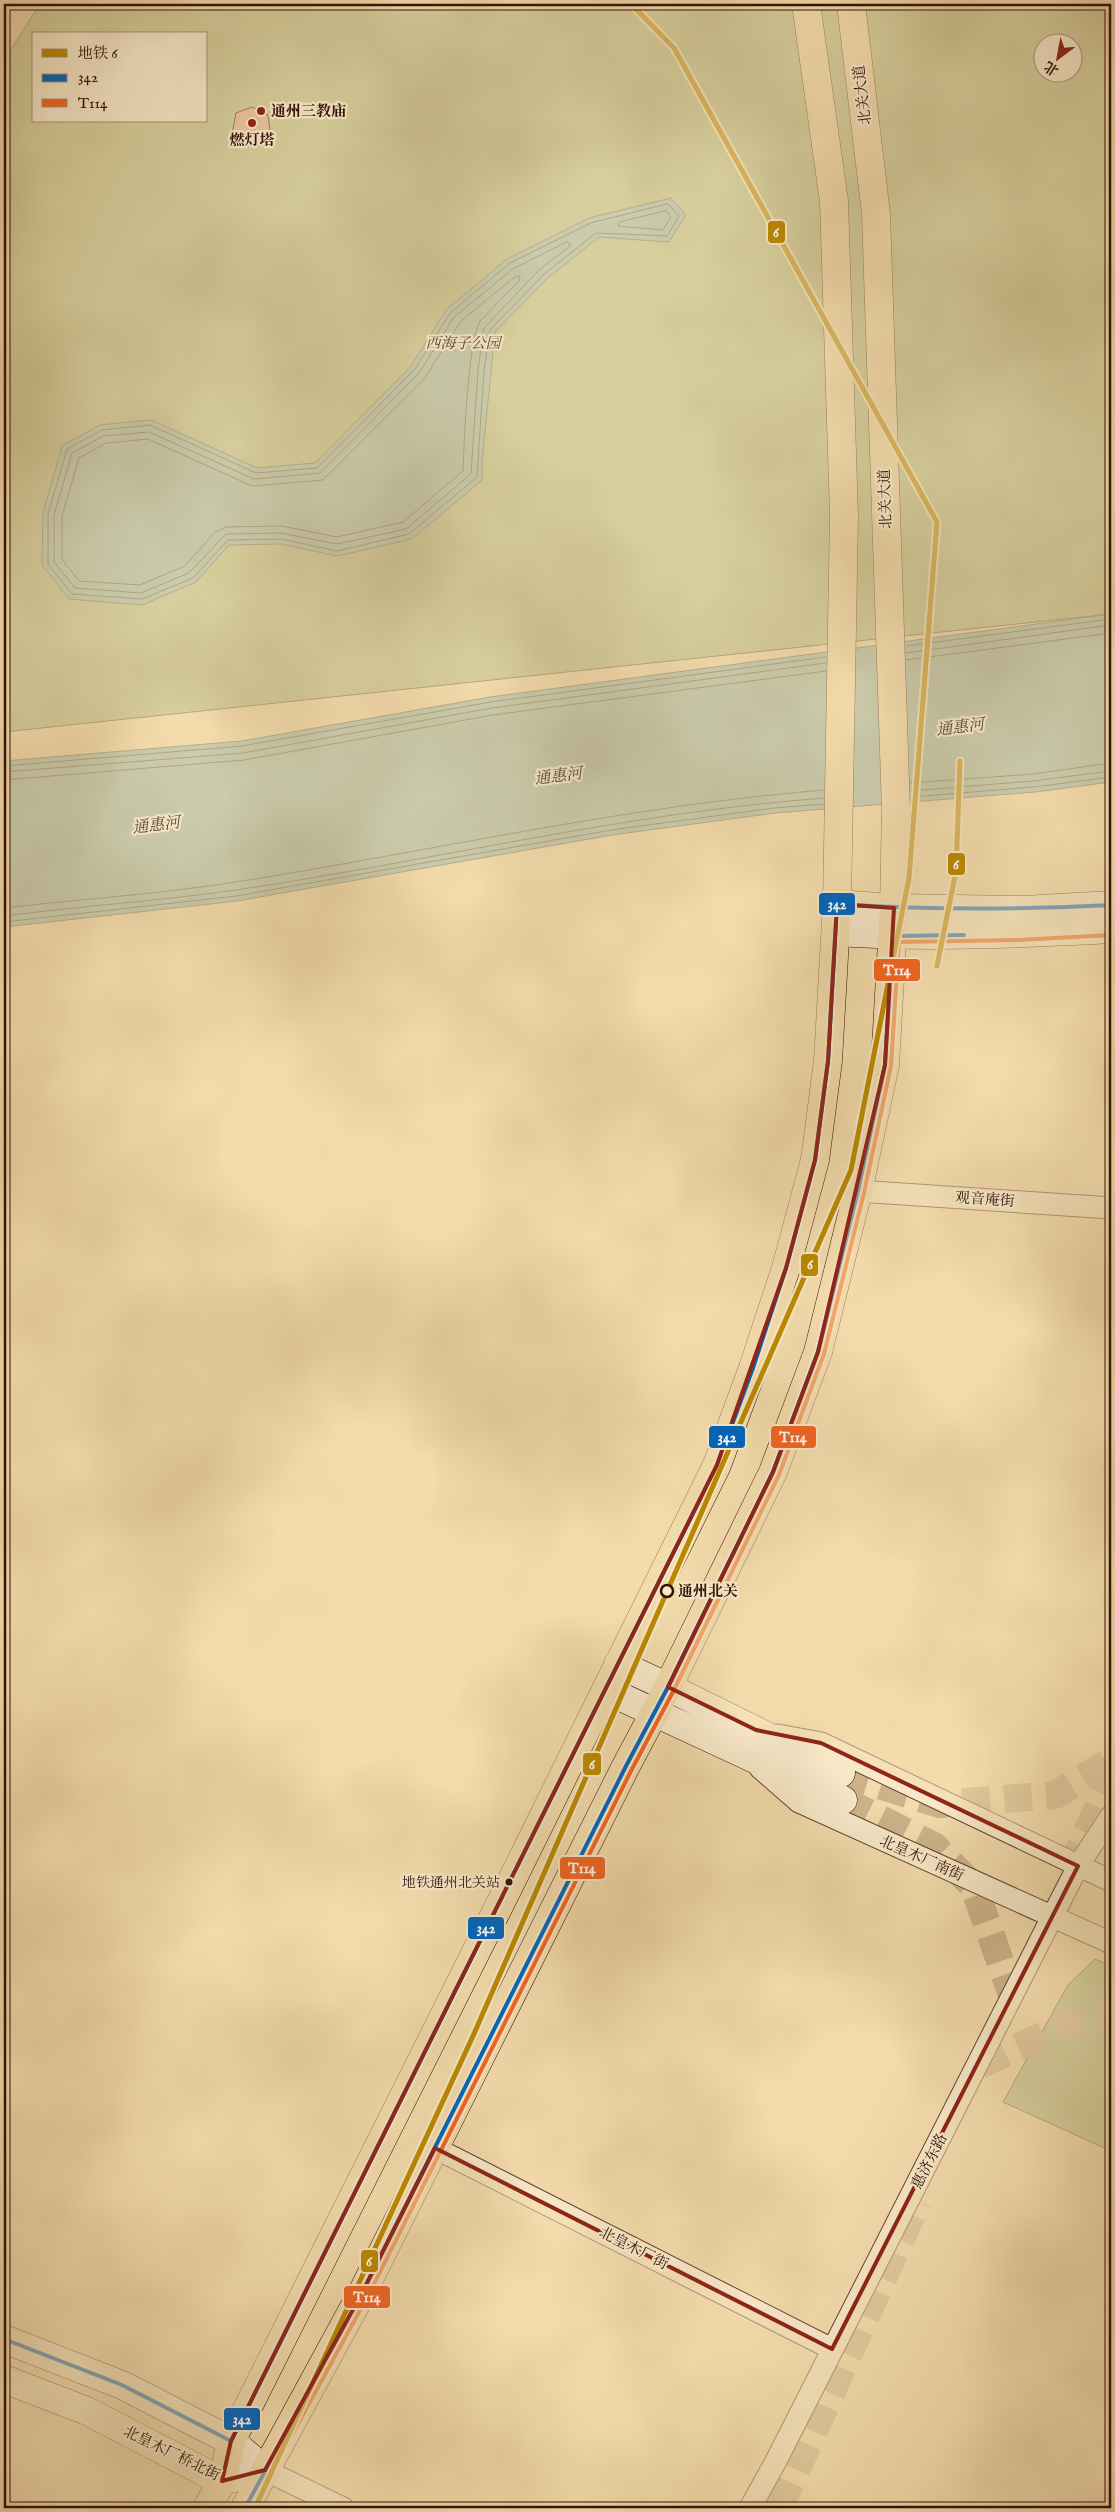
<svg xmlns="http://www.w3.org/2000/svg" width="1115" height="2512" font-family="'IM FELL English','Noto Serif SC',serif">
<rect width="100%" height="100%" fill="#f3dbab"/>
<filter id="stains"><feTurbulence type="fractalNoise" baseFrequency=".004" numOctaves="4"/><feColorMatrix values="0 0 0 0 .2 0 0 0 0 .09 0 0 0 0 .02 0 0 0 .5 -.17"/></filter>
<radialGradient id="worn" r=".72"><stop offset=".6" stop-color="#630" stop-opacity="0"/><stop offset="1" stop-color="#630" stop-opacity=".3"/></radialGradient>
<path fill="#b5c18d" stroke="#746949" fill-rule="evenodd" d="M40 4H1111V614L4 732V60ZM34 34H206V121H34ZM1042 42H1072V72H1042Z
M1095 1959 1111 1966V2151L1003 2102 1068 1985Z"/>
<path fill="#9bbbad" stroke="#71776a" d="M671 198 686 215 669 242 599 237 547 279 495 332 482 460V480L412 539 337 556 281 544 229 545 196 582 142 605 69 599 42 565 43 513 62 446 100 425 151 420 257 468 315 463 411 366 446 310 507 259 589 218Z
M1111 614V782L1035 792 775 813 612 835 237 901 4 927V761L242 741 490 697Z"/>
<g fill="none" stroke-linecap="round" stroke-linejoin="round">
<path stroke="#666659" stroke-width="1" d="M668 204 679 216 667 236 596 233 543 275 490 330 484 370 477 477 409 534 337 551 282 539 228 540 193 578 142 599 72 594 48 564V514L67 449 102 430 150 425 256 473 317 468 415 369 450 313 510 263 591 223Z
M666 211 671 217 663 230 618 226 620 222Z
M567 242 570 243V246L539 270 484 328 478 370 471 474 406 529 337 544 281 533 226 534 189 573 141 593 75 588 54 562V515L72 453 103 436 149 432 254 479 320 473 419 373 454 317 513 269Z
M516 276H519L520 280 481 320C468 337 464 444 463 471L403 522 337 537 282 526 226 527 215 532 185 566 140 585 79 581 62 559V516L79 458 106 443 148 439 252 486 323 480 425 378 460 322Z
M906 646 1111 619
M906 653 1111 625
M906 660 1111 633
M4 766 242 746 491 702 826 657
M4 772 243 753 492 708 826 663
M4 780 244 760 493 715 826 671
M910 783 1033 774 1111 763
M910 791 1033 781 1111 771
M911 797 1034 787 1111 777
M4 908C81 899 159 894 236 882 432 851 626 806 824 790
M4 916C81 906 159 901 236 890 432 861 625 813 824 798
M4 922 236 896 611 830 774 808 824 804"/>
</g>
<path fill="#e2a98e" stroke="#321105" d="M252 107 268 115 270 131 262 146H244L232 134 236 113Z"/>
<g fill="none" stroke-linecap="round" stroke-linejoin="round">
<path stroke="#ccb38a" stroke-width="28" stroke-dasharray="28 14" stroke-linecap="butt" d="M841 1773 939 1804 1055 1795 1111 1761
M843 1800 934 1846 974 1887 1012 1995
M1069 1871 1111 1780
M980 2065 1068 2024 1111 2021
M779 2508 918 2201"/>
<defs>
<path id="street" d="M858 1191 1111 1208
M778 1735 821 1743 1111 1881
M760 1768 799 1802 1111 1943
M435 2148 832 2349
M265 2470 343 2508
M750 2508 776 2461 1078 1866 1111 1816"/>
<path id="secondary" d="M837 904 894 908 1024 910 1111 905
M836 932C928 938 1019 934 1111 929
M618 1664 668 1687 841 1773
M606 1690 843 1800
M4 2339 122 2385 231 2441 265 2470
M4 2379 87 2411 222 2481 265 2470"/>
<path id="primary" d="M207 2508 222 2481 231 2441 508 1888 717 1465 753 1368 786 1268 815 1160 828 1061 837 904 844 516 834 201 806 4
M245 2508 363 2291 626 1766 668 1687 773 1472 818 1352 858 1191 885 1065 894 908 896 810 876 214 851 4"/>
</defs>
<use href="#street" stroke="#62442e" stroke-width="23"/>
<use href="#secondary" stroke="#321105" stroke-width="29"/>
<use href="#primary" stroke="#321105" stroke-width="29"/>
<use href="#street" stroke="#f7e8c8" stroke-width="21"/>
<use href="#secondary" stroke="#f7e8c8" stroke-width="28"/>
<use href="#primary" stroke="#f3dbab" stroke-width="28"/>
<defs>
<path id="bus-1" d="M4 2339 122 2385 231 2441 717 1465 753 1368 786 1268 815 1160 828 1061 837 904C929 910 1019 910 1111 905
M245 2508 363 2291 626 1766 668 1687 773 1472 818 1352 858 1191 885 1065 893 936 964 935"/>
<path id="bus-2" d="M252 2508 369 2294 632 1769 674 1690 779 1475 824 1354 864 1193 891 1066 899 942 1019 940 1111 935"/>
</defs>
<use href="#bus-1" stroke="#f7e8c8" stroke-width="8"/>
<use href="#bus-2" stroke="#f7e8c8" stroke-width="8"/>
<use href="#bus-1" stroke="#0065bd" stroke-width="4"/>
<use href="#bus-2" stroke="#f26522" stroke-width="4"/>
<defs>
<path id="metro-1" d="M937 966 956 871 960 761
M255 2508 473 2036 851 1170 909 878 937 522 674 48 631 4"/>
</defs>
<use href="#metro-1" stroke="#f7e8c8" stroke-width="9"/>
<use href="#metro-1" stroke="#bb8900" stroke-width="5"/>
</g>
<path d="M0 0H1115V2512H0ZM837 904 894 908 885 1065 818 1352 773 1472 668 1687 756 1730 821 1743 1078 1866 832 2349 435 2148 363 2291 265 2470 222 2481 231 2441 717 1465 786 1268 815 1160 828 1061Z" fill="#f3dbab" fill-opacity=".55" fill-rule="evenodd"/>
<path fill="none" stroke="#8f2418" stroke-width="4" stroke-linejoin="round" d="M837 904 894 908 885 1065 818 1352 773 1472 668 1687 756 1730 821 1743 1078 1866 832 2349 435 2148 363 2291 265 2470 222 2481 231 2441 717 1465 786 1268 815 1160 828 1061Z"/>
<g fill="#8f2418" stroke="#f7e8c8" stroke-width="2">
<circle cx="261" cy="111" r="5"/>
<circle cx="252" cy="123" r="5"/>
</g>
<circle fill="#f7e8c8" stroke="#321105" stroke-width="2.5" cx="667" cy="1591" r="6"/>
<circle fill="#321105" stroke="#f7e8c8" stroke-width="2" cx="509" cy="1882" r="4.5"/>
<g text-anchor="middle" stroke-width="4.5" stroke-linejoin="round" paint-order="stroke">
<g font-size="14" fill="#321105" stroke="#f7e8c8" text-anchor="end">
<text x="500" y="1887">地铁通州北关站</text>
</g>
<g font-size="15" fill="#321105" stroke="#f7e8c8">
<text transform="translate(862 95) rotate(-97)" y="5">北关大道</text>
<text transform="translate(885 499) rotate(-92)" y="5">北关大道</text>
<text transform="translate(985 1199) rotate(4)" y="5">观音庵街</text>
<text transform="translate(922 1858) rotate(24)" y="5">北皇木厂南街</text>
<text transform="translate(929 2161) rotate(-63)" y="5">惠济东路</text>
<text transform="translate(634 2248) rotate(27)" y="5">北皇木厂街</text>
<text transform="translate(172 2453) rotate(26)" y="5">北皇木厂桥北街</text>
</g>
<g font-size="15" font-weight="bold" fill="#321105" stroke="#f7e8c8" text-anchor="start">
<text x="271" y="116">通州三教庙</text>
<text x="252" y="145" text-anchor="middle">燃灯塔</text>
</g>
<g font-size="15" font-style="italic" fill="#59462e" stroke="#f7e8c8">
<text x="463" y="348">西海子公园</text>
</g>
<g font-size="15" font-weight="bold" fill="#321105" stroke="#f7e8c8" text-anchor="start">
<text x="678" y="1596">通州北关</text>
</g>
<g font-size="16" font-style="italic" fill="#574c40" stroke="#f7e8c8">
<text transform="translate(960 726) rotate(-7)" y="6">通惠河</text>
<text transform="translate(558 775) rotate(-7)" y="6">通惠河</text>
<text transform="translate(156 824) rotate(-7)" y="6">通惠河</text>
</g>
</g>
<g stroke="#f7e8c8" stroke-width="2">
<rect x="767" y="220" width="19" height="24" rx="5" fill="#bb8900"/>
<rect x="947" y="852" width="19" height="24" rx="5" fill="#bb8900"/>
<rect x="818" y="892" width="38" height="24" rx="5" fill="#0065bd"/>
<rect x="873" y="958" width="48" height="24" rx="5" fill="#f26522"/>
<rect x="800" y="1253" width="19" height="24" rx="5" fill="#bb8900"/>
<rect x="770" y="1425" width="47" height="24" rx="5" fill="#f26522"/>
<rect x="708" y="1425" width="38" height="24" rx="5" fill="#0065bd"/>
<rect x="582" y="1752" width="20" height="24" rx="5" fill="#bb8900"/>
<rect x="559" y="1856" width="47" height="24" rx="5" fill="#f26522"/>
<rect x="467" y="1916" width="38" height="24" rx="5" fill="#0065bd"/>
<rect x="360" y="2249" width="19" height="24" rx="5" fill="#bb8900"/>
<rect x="343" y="2285" width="48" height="24" rx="5" fill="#f26522"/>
<rect x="223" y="2407" width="38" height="24" rx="5" fill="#0065bd"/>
</g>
<g font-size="14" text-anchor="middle" font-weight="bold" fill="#fff">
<text x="776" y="237">6</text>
<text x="956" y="869">6</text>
<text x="837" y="909">342</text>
<text x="897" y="975">T114</text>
<text x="810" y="1269">6</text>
<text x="793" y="1442">T114</text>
<text x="727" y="1442">342</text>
<text x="592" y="1769">6</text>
<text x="582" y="1873">T114</text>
<text x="486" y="1933">342</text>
<text x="369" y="2266">6</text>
<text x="367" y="2302">T114</text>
<text x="242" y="2424">342</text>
</g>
<rect width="1115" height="2512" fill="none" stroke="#f3dbab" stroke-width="20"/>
<rect x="5" y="5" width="1105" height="2502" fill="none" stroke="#321105" stroke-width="2.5"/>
<rect x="10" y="10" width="1095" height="2492" fill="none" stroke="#321105"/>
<rect x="32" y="32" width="175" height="90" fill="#f7e8c8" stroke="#a8927a"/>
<rect x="42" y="49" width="25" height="8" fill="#bb8900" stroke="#a8927a"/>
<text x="78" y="58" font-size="15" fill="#321105">地铁 6</text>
<rect x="42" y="74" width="25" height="8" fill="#0065bd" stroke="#a8927a"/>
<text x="78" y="82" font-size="15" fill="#321105">342</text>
<rect x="42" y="99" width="25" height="8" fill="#f26522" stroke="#a8927a"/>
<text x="78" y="108" font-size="15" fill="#321105">T114</text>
<g transform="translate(1058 58) rotate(212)"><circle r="24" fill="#f7e8c8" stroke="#a8927a"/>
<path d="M0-4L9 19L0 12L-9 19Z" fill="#8f2418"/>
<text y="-8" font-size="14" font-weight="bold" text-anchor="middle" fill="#321105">北</text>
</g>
<rect width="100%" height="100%" filter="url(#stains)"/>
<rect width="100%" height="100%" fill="url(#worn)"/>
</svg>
